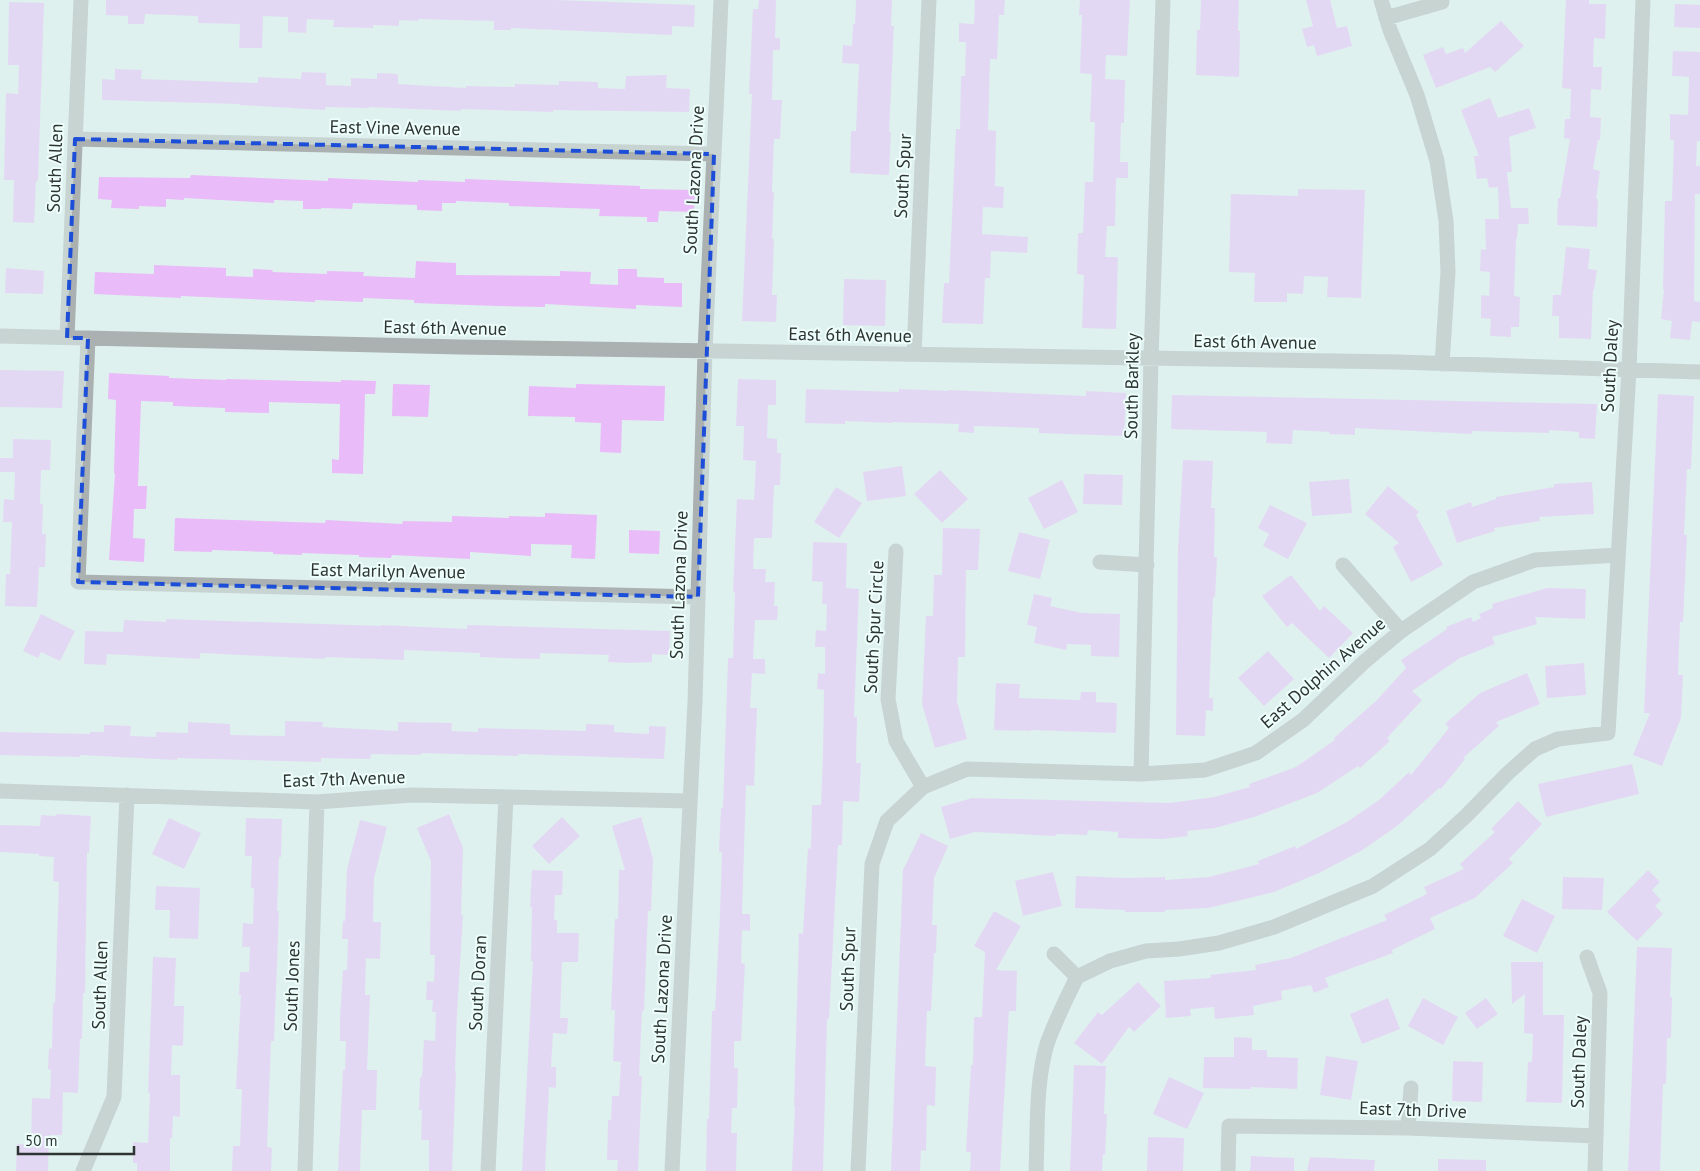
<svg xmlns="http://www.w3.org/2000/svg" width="1700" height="1171" font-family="'PT Sans',sans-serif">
<rect width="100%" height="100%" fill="#dff1ee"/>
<path fill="#e9bbf8" d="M106 0H556L695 5 694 27 672 26V35L511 28V30H494V21L418 19V21L399 20V26L373 25V28L333 27 334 20 307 19 306 33 288 32V17L263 16 262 48H239L240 24 198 23V16L145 14 144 24H128V16L106 15Z
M759 0H776L775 38H780V50H773L772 100H782L780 139H774L772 192H774L772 239H774L772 295H777L776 322 742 321 752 94H749L753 9H758Z
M856 0H892L891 26H894L889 132H891L889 175 850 173 851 131H856L859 64 842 63 843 45 852 46 853 24H855Z
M975 0H1005L1004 15H999L997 59H990L988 130 996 131 995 186 1004 187 1003 208 983 207 982 234 1028 237 1027 253 991 251 990 278H985L983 324 942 323 944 283H949L956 129H960L961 76H965L966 42H959V23L974 24Z
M1080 0H1130L1127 56 1106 55 1105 79 1125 80 1124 123H1121L1120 162H1128V178H1116L1115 226H1107L1105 257H1118L1116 329 1082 328 1084 275 1077 274 1078 233H1083L1085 182H1093L1095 122H1090L1092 74 1080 73 1082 15H1079Z
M1201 0H1239L1238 31H1240L1239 77 1196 75 1197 30H1200Z
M1306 0H1330L1337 28 1347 26 1352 46 1317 56 1314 45 1307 47 1302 29 1313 26Z
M1566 0H1589V4H1606L1605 39 1594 38 1593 67H1602L1601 90 1591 89 1590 117 1601 118 1600 140H1598L1593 169 1600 171 1596 199H1598L1597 227 1557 225 1558 198H1560L1570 139 1564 138 1565 119H1570L1571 89 1562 88Z
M9 2 44 3 38 181H36L34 223 13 222 14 180H4L6 93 18 94 19 65H8Z
M1675 4 1700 5V28L1674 27Z
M1501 21 1524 46 1495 72 1490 67 1436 88 1423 55 1443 47 1446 54 1463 48 1465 53Z
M1673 51 1700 52V141H1697L1696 166H1700V194H1695L1694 301 1700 302V322L1692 321 1690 340 1670 338 1672 321 1661 319 1664 289H1663L1665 201H1672L1674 140H1670V114L1688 115 1689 77 1672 76Z
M115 69 142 70 141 79 258 83V77L301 79 302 72 326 73V85L351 86V78L377 79V73L398 74V84L466 88V86L515 87V84L559 85V81L598 82V88L625 89 626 76 667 75 666 88 690 89 689 112 553 110V112L461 109V111L369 107V108L325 107V110L240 105V104L102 100V79L115 80Z
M1490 98 1498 118 1529 108 1536 128 1509 137 1512 172H1507L1511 208H1528L1529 224H1518L1517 239H1516L1514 296 1520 297 1519 327H1511V337L1490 336 1491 319 1481 318V295L1489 296 1490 272 1480 271 1481 249 1486 250 1485 219H1499L1498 187 1489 188 1487 178 1477 179 1474 156H1479L1461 110Z
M191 175 328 181V178L418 182V180L465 182V179L640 186V189L695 190 694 212 659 211 658 222H647V217L599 216 600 209 509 206V203L456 201V203H442V211L417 210V205L353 203 352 209 321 208V209H303V201L274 200V203L184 198V200L166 199V207L139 206V209L111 208 112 200 98 199 99 177 190 178Z
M1298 189 1365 190 1361 298 1327 297 1328 277 1304 276 1303 294 1287 293V302H1254L1255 273 1229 272 1231 194 1298 196Z
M1566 247 1590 249 1588 269 1597 270 1594 290H1593L1591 339 1559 338V316H1552L1553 295H1561Z
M416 261 456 263V275L560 276V271L591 272 590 284 618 285V269H637V277L664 278V283H682V307L636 305V309L545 304V307L498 306 414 303V300L363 298V302L315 300V302L181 296V298L94 294 95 272 154 274V265L226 268V276L253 277V269L273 270 272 272 327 274V271L364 272 363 276 415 278Z
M6 268 44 271 43 294 5 293Z
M844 279 886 280 885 326 843 325Z
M0 370 64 371 62 408 0 407Z
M109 373 169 376V378L226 380V379L341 382V380L376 381 375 394H365L363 474 332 473V459L339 460 340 404 269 402V413L225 412V408L173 406V402L141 401 138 486H147L146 509H134L133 538 145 539 144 562 109 560 115 474 114 473 116 400 108 399Z
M738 379 776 380V405H768L767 438 777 439V453H781L780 485H774L772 538H754L753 569H766L765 582H775L774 606H778L777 620H755L753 659H765V674L752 673 750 708H757L754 786 746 785 742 914H750V931L742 930 741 963 745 964 741 1041H734V1068H738L737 1108H732L731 1133H737L736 1171H706L707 1119H709L712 1011H715L720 913 722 852H719L721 808H723L728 658H733L735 592H733L737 499 754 500 756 461 743 460 744 426H736Z
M393 384 430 385 428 417 392 416Z
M576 384 665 386 664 421 622 420 621 453 600 452 601 423 575 422V417L528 416 529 386 576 388Z
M806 389 899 392V389L948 391V390L1086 396V391L1126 393 1124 436 1039 433V428L974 426V433L958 432 959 424 892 422V423L845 421V424L805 423Z
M1658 394 1694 396 1691 469H1687L1684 535H1687L1683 622H1680L1678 675H1683L1681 718 1662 766 1633 755 1650 713H1644Z
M1172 395 1597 404 1595 439 1579 438V432L1549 430V433L1472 431V434L1355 428V435L1329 434 1330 432 1293 430 1292 444 1266 443 1267 432 1171 429Z
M13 439 51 440 50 470H41L40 504H43L42 534H46L45 567H39L37 607 5 606 6 574H10L12 522H3L4 499 14 500 15 472H0V458H13Z
M1183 460 1213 461 1211 508H1215L1214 557H1217L1215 597H1213L1209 698H1213V711L1206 710 1205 736 1176 735 1178 549Z
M902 466 906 496 867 501 863 472Z
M940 470 968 499 942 523 914 494Z
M1084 474 1123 475 1122 505 1083 504Z
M1349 479 1352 513 1312 516 1309 482Z
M1062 480 1078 512 1044 529 1028 498Z
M1592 482 1594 514 1539 517 1540 521 1494 528 1495 531 1457 543 1446 511 1471 502 1472 507 1496 499V497L1554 487V484Z
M1388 486 1419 512 1416 515 1443 565 1411 582 1393 547 1399 543 1365 514Z
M836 487 862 503 839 538 814 522Z
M1270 505 1307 523 1288 559 1263 546 1269 534 1258 528Z
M545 513 597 515 595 559 571 558 572 545 531 544V556L470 552V559L392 555 391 558 359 557V555L302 553V555L273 554V552L212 550V552L174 551 175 518 325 523 326 520 402 524 403 521 452 522V516L509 518V516L545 517Z
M943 528 980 529 978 570H966L965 657H958L957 701 967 739 935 748 922 704 924 661 926 616H933L934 575H942Z
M629 530 660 531 659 554 629 553Z
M1019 532 1050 540 1040 579 1008 571Z
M813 542 847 543 846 588 859 589 854 717H857L856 763H861L859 802 843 801 842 845H838L829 1019H827L823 1171H792L795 1106H794L799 933 803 934 808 848 811 849 812 805H821L823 754 824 690 817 689 818 673 825 674V647H815L816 630 826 631 827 604H822L823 582 812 581Z
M1291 575 1320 611 1324 606 1353 633 1329 658 1292 623 1287 627 1262 596Z
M1547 588 1586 589 1585 619 1535 617 1537 624 1492 637 1495 644 1460 658 1412 691 1422 700 1387 738 1390 741 1360 768 1358 766 1317 793 1254 817 1215 828 1187 831 1188 836 1162 839 1118 838V832L1088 830 1087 835 1056 834V836L975 832 950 839 941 807 972 798 1170 803 1214 797 1250 787 1249 784 1296 767 1335 740 1334 738 1376 701 1406 668 1401 660 1447 629 1446 627 1471 617 1473 622 1481 618 1479 614 1493 608 1492 604Z
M1034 594 1052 598 1050 606 1082 613 1120 614 1119 657 1091 656V645L1067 644 1066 650 1034 643 1037 627 1027 625Z
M41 614 75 631 60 661 41 652 38 658 23 651Z
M166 619 381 626V625L467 629V625L670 631 669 655 652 654V662L630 663 608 662 609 655 540 653V659L502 658 480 657V653L404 650V660L325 657V659L200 653V659L107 654 106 665 84 664 85 631 123 632 124 620 166 622Z
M1268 651 1294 679 1264 706 1238 678Z
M1584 663 1586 695 1547 698 1545 666Z
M1527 673 1540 704 1496 722 1499 726 1463 758 1465 759 1441 789 1439 788 1397 826 1361 851 1319 873 1274 892 1208 908 1165 910V912H1125V910L1075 908 1076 876 1125 878 1165 877V880L1209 877 1259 864 1258 861 1295 846 1296 849 1347 822 1379 800 1409 772 1411 775 1449 728 1445 724 1480 693Z
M996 683 1020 684 1019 698 1080 700 1081 692H1096V702L1117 703 1116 733 1031 730V731L994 730Z
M285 721 323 722 322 727 398 731V722L452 723 451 731 478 732V728L586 731V724L614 725V732L649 734V726L666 727 664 759 518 754V756L421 753V755L371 754 370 759 321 758V762L177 758V760L80 755V757L0 755V732L90 734V732H104V725L131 726 130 736 156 737V732L188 733V722L230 724V735L285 736Z
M1632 764 1639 794 1546 817 1538 784Z
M1518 801 1542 824 1509 859 1513 863 1475 898 1430 918 1435 929 1392 950 1393 953 1325 978 1329 987 1314 993 1311 985 1281 991 1282 1000 1253 1006 1254 1015 1215 1019 1214 1007 1190 1009 1191 1016 1166 1018 1164 981 1211 978 1210 975 1256 970 1255 965 1291 958 1387 920 1384 915 1427 894 1424 887 1464 869 1460 864 1495 832 1491 829Z
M56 814 91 816 89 853H87L85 993H83L82 1039H80L78 1093 63 1092 62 1135H49L48 1171H16L17 1144 31 1145 32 1098 50 1099 51 1070 48 1069 49 1048 52 1049 53 1003H55L59 882 53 881 54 857 39 856V854L0 852V825L40 826 41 815 56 816Z
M449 814 463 848 461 915H463L457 1013 455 1071H456L452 1171H429V1140H421L422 1110H419L420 1077H422L424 1040 435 1041 436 1012H432L433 1000H426L427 981 434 982 435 955H430L431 861 417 828Z
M562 817 580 836 549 864 532 846Z
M641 817 653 859 651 911H648L644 1011H642L639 1076H642L638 1171H617L618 1160H607L608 1120H611L612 1096H619L621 1062 613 1061 615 1010H611L615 919H618L619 870H625L612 826Z
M169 818 201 833 184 869 152 854Z
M246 818 282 819 281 857H279L277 911H279L274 1041H271L267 1147 272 1148 271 1171H232L233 1146H240L242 1089H236L241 995H239L240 972H249L250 947H242L243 923 253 924 254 888H251L252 856H245Z
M360 820 387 827 374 878 373 922H381L380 959 366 958 365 995H370L367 1070H377L376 1110H362L360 1171H338L343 1070H345L346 1041H340V1017L343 970H347L348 939H342L343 921H345L347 869Z
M921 833 948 846 934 878 932 925H937L936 953H934L931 1011H927L925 1066 936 1067 935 1106 927 1105 926 1151 921 1150 920 1171H891L903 870Z
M532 870 563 871 562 895H555L554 920H557V933H579L578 962H562L560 1018H568L567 1034 553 1033 551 1067H556V1088L549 1087 545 1171H522L533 961H531L532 907H530Z
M1648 870 1660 882 1652 890 1661 900 1655 906 1663 914 1637 941 1607 912Z
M1053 872 1062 906 1023 916 1015 881Z
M1563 877 1604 878 1602 910 1562 909Z
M156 886 200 888 198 939 169 938 170 910H155Z
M1522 899 1555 916 1537 953 1503 936Z
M994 911 1021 926 996 970 1017 971 1016 1011H1009L1000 1171H970L971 1152H966L971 1065H973L974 1017H982L985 952 974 946Z
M1637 947 1672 948 1670 997H1672L1671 1038H1667L1666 1084H1663L1660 1171H1628Z
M153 957 176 958 174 1006H184L183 1046 172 1045 171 1075H180V1117L173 1116 172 1138H170V1171H137V1163H133V1142L148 1143 150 1093H148Z
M1511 962H1543V1015H1564L1562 1103 1526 1102 1528 1062H1532L1533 1034 1524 1033 1525 994 1512 1004Z
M1138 982 1161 1006 1134 1032 1129 1027 1102 1064 1074 1043 1098 1012 1102 1015Z
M1388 998 1400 1029 1362 1044 1350 1014Z
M1423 998 1458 1017 1443 1045 1408 1026Z
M1486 998 1498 1014 1477 1029 1465 1013Z
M1234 1037 1252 1038V1050H1267V1057L1298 1058 1297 1089 1251 1087V1089L1203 1088 1204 1057H1234Z
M1326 1056 1358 1061 1351 1100 1320 1095Z
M1453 1061 1483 1062 1482 1102 1452 1101Z
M1074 1065 1106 1066 1104 1114H1107L1105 1155 1103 1154 1102 1171H1070Z
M1169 1077 1204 1093 1187 1129 1153 1114Z
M1148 1137 1184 1138 1183 1171H1147Z
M1251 1156 1294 1158V1171H1250Z
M1310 1157 1375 1160 1374 1171H1307Z
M1438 1159 1486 1160V1171H1438Z"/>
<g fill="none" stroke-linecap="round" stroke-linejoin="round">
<path stroke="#aab1b0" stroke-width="15" d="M1381 0 1390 30 1417 95 1437 161 1446 221 1448 272 1442 364
M1386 18 1442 2
M75 139 714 154
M0 336 460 347 1399 362 1700 372
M67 338 81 0
M88 338 78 582 698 597
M914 354 929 0
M896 551 888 699 896 741 923 787
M1100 562 1147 565
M1343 565 1401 631
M1141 774 1151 359 1163 0
M0 791 317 802 412 795 689 801
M1054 954 1077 977
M1587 957 1600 993 1595 1171
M1077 977 1110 961 1146 951 1179 949 1219 943 1274 927 1373 886 1430 849 1466 816 1508 773 1535 749 1558 739 1608 733 1629 370 1643 0
M1408 1128 1411 1088
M83 1171 114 1097 127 795
M305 1171 317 802
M488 1171 506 797
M672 1171 695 702 705 351 721 0
M858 1171 872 864 887 821 923 787 967 769 1141 774 1205 770 1256 753 1303 720 1364 662 1401 631 1473 582 1535 560 1618 555
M1036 1171C1038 1130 1035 1084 1047 1044 1055 1021 1066 999 1077 977
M1228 1171 1229 1126 1408 1128 1596 1136"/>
</g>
<path d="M0 0H1700V1171H0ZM75 139 714 154 698 597 78 582 88 338H67Z" fill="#dff1ee" fill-opacity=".55" fill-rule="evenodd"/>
<path fill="none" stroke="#1d4ed8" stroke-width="4" stroke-dasharray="10 6" stroke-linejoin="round" d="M75 139 714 154 698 597 78 582 88 338H67Z"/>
<g text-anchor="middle" stroke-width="4" stroke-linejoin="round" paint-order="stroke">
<g font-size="18" fill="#2d3432" stroke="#edfefb">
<text transform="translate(395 128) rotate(1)" y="6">East Vine Avenue</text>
<text transform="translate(55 168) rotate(-88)" y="6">South Allen</text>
<text transform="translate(903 176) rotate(-87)" y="6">South Spur</text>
<text transform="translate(694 180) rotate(-87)" y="6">South Lazona Drive</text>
<text transform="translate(445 328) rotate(1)" y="6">East 6th Avenue</text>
<text transform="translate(850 335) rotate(1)" y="6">East 6th Avenue</text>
<text transform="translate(1255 342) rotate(1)" y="6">East 6th Avenue</text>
<text transform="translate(1610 366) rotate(-87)" y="6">South Daley</text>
<text transform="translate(1132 386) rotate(-89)" y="6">South Barkley</text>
<text transform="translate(388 571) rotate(1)" y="6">East Marilyn Avenue</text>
<text transform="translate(679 585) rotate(-88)" y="6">South Lazona Drive</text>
<text transform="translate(874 627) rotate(-87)" y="6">South Spur Circle</text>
<text transform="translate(1323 673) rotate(-41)" y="6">East Dolphin Avenue</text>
<text transform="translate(344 779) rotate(-2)" y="6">East 7th Avenue</text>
<text transform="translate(848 969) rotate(-88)" y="6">South Spur</text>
<text transform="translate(478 983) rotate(-87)" y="6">South Doran</text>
<text transform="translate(100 985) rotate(-88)" y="6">South Allen</text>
<text transform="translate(292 986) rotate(-88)" y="6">South Jones</text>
<text transform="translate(662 989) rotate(-87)" y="6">South Lazona Drive</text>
<text transform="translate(1579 1062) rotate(-88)" y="6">South Daley</text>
<text transform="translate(1413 1110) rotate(2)" y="6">East 7th Drive</text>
</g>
</g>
<path d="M18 1146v8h116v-8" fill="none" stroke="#2d3432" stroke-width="2.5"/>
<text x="25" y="1146" font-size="15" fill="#2d3432" stroke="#edfefb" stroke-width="4" paint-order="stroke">50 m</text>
</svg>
